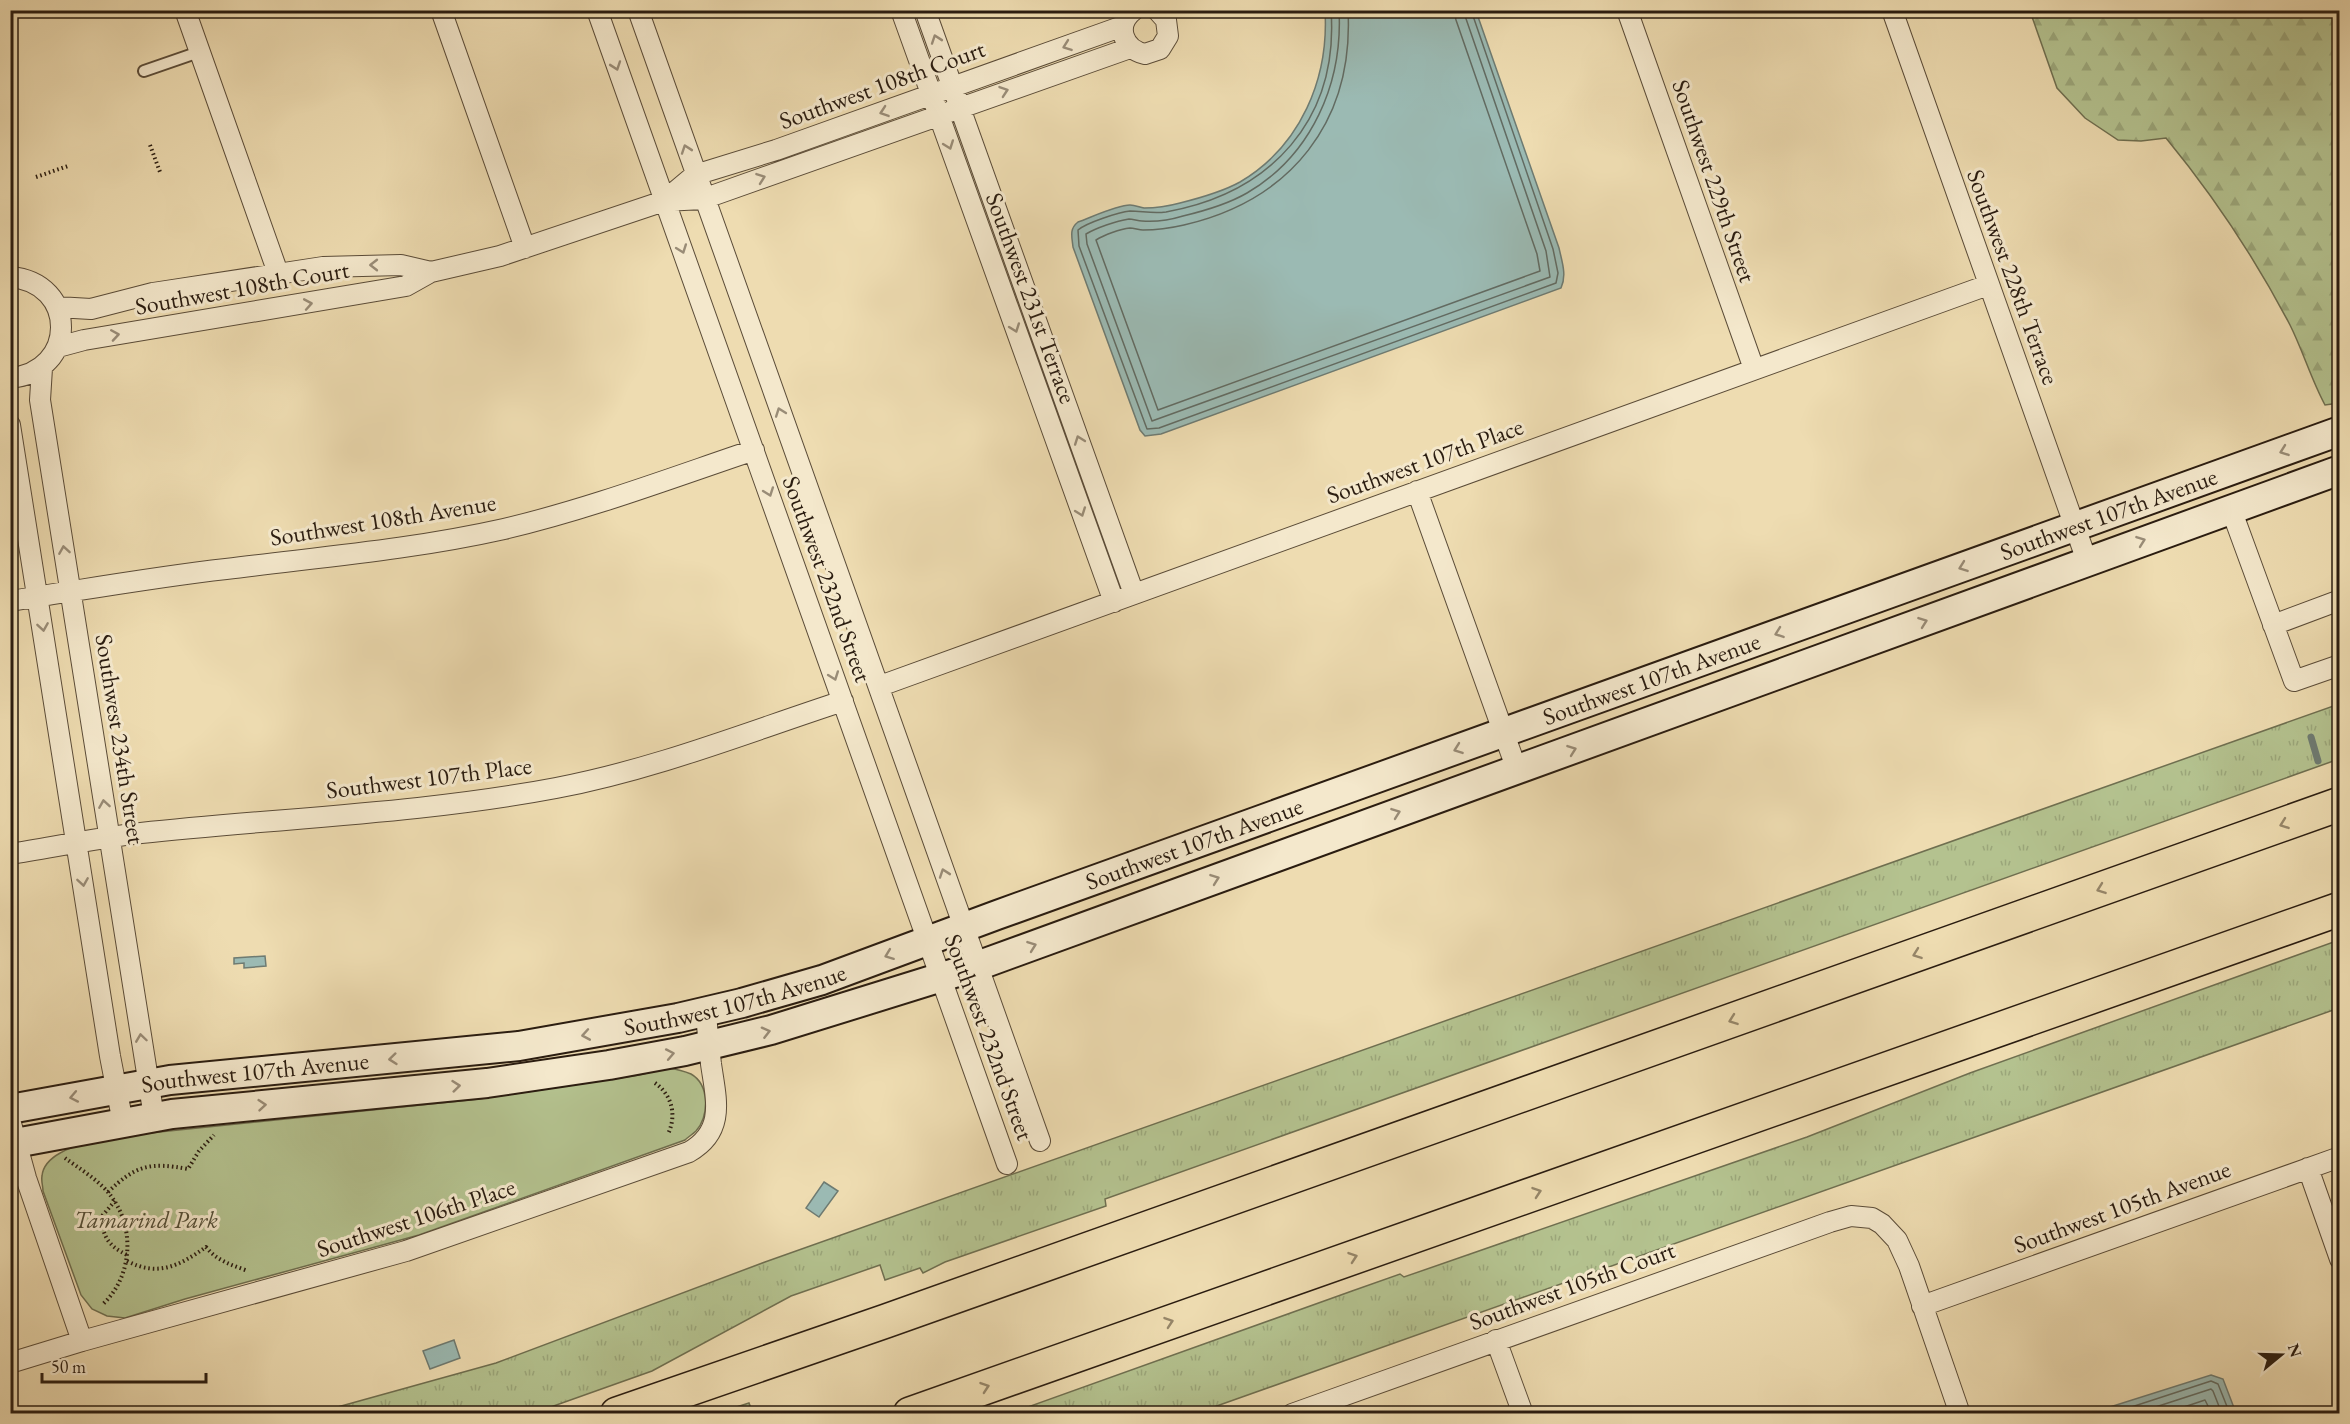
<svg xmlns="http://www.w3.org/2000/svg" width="2350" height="1424" font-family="'EB Garamond',serif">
<defs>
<pattern id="grass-tufts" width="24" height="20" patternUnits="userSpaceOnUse" patternTransform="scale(1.5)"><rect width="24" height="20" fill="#b4c28f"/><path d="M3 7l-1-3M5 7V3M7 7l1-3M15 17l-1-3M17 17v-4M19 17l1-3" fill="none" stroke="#9ba67a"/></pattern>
<pattern id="forest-firs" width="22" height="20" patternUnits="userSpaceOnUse" patternTransform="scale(1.5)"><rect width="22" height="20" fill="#b4c28f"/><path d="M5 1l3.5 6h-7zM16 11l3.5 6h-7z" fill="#9ba67a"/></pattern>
</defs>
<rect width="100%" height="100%" fill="#eedcb1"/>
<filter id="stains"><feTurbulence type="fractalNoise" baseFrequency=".00333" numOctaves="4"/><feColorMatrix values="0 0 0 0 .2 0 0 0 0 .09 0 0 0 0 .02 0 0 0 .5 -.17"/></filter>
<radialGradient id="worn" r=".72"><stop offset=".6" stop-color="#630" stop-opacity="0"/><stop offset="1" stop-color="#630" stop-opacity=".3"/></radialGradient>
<path fill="url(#grass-tufts)" stroke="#6f6f50" stroke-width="1.5" d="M2339 704V759L1105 1199 1106 1206 945 1262 923 1273 920 1268 885 1280 880 1265 791 1296 652 1371 534 1413H316L496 1363 765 1262Z
M2339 940V1008L1197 1413H1011L1352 1291 1400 1274 1404 1277 1807 1137 1970 1073Z
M749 1403 753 1413H718Z"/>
<path fill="url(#forest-firs)" stroke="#6f6f50" stroke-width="1.5" d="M2030 11H2339V403L2325 405C2311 379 2303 351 2290 325 2256 260 2212 194 2166 138L2141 141 2118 140 2085 118 2057 88Z"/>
<path fill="#b4c28f" stroke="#6f6f50" stroke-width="1.5" d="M668 1068C675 1069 684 1071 691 1074 710 1085 709 1116 696 1131 693 1134 688 1137 685 1140L419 1235 185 1299 125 1318 107 1316 92 1309 81 1295 43 1191C43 1186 41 1181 42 1176 44 1152 83 1144 101 1138L479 1099 639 1075Z"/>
<path fill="#9bbab3" stroke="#6e7b72" stroke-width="1.5" d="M1325 11H1476L1559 248C1562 262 1567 275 1561 288L1161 434 1145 436 1140 430 1073 247C1072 237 1069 229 1078 222 1092 217 1117 205 1130 205 1135 205 1139 207 1144 208 1156 208 1169 206 1180 203 1200 198 1222 192 1240 182 1301 146 1329 78 1325 11Z
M265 956 266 966 244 968V963L234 964V958Z
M824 1182 838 1191 819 1217 806 1208Z
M454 1340 460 1358 430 1369 423 1351Z
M2211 1375 2223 1379 2236 1413H2091Z"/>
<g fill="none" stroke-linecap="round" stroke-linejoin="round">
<path stroke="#626b62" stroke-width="1.5" d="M1331 10C1339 120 1271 193 1166 212 1152 214 1142 211 1130 211 1119 212 1086 223 1078 230L1079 246 1147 429 1159 428 1556 283 1558 273 1553 249 1471 10
M1339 10C1343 83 1312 155 1247 193 1228 204 1204 211 1183 216 1170 220 1155 222 1142 221 1138 221 1133 219 1129 219 1116 221 1096 228 1086 234L1087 244 1152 421 1550 277 1546 251 1463 10
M1348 10C1354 122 1291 200 1184 225 1171 228 1157 230 1143 230 1139 230 1134 228 1130 228 1120 229 1104 235 1096 240L1158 410 1540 271 1537 254 1456 20 1454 10
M2110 1414 2211 1381 2218 1384 2230 1414
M2134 1414 2211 1389 2213 1391 2222 1414
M2163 1414 2205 1400 2212 1414"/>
<path stroke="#6e7b72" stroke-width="7" d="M2311 737 2318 761"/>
<defs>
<path id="lane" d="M144 71 199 52"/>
<path id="street" d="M185 10 278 273
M441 10 525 248
M597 10 1007 1164
M638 10 1040 1141
M901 10 1114 602
M925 10 1134 594
M1134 10C1114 25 1123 49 1145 54L1160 49 1168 36 1166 20 1157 10
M1627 10 1754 369
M1892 10 2087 561
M664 201 695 175 776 150 1123 26
M10 277C78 282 78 372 10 378
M57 307 91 309 153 293 323 267 401 265 431 272
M58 347 84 340 406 286 431 272 500 256 664 201 703 199 1130 48
M42 368 40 400 154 1117
M10 425 110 1056 123 1123
M1417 491 1517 770
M2231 509 2294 681 2340 665
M10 601C82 590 154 577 226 569 320 557 410 550 504 529 589 509 671 478 754 450
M2273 625 2340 600
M880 686 1988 285
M10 854C54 847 97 838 141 833 279 818 419 814 556 788 656 769 748 732 843 701
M10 1120 26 1178 82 1341
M2308 1168 2340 1259
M1922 1306 2340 1157
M1496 1340 1523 1414
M10 1363 82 1341 406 1251 689 1152C726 1131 716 1099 711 1064 709 1046 707 1029 706 1012
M1292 1414 1830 1222 1851 1216 1872 1218 1882 1224 1897 1240 1909 1266 1960 1414"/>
<g id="secondary">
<path id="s1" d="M10 1109 170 1080 519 1046 678 1018 742 1003 822 980 997 915 2340 431"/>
<path d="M10 1144 172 1114 487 1083 609 1065 685 1051 771 1030 977 966 2340 470"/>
</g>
<path id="highway" d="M617 1414 886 1321 2340 804
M910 1414 2340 909"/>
</defs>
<use href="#lane" stroke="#5b4c38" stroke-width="14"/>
<use href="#street" stroke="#5b4c38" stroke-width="22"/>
<use href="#secondary" stroke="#2a1c10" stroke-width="32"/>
<use href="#highway" stroke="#2a1c10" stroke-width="36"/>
<path stroke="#2a1c10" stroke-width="4" stroke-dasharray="1.5 3" stroke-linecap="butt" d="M150 145 160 172
M36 177 68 166
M655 1083C672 1095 677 1115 668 1134
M65 1158C80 1169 100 1181 111 1196 136 1229 132 1278 102 1305
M108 1192C136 1165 150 1162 188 1169L199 1151 214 1135
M115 1201 102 1216C102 1237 109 1246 127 1255
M127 1261C158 1277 179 1266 206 1247 217 1261 232 1265 248 1271"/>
<use href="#lane" stroke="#f4e8cc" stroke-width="10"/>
<use href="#street" stroke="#f4e8cc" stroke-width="20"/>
<use href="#secondary" stroke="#f4e8cc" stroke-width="28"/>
<use href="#highway" stroke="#eedcb1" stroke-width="33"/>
</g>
<defs><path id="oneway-chevron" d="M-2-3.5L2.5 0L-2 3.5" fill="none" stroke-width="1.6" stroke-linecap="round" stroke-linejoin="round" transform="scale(1.5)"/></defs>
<g stroke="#998c77">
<use href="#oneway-chevron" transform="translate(936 39) rotate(-109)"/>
<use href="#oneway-chevron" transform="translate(1067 46) rotate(160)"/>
<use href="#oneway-chevron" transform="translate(616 66) rotate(71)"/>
<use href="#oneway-chevron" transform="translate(1004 91) rotate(-19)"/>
<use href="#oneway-chevron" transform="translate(884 112) rotate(161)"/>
<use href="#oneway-chevron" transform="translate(949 145) rotate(70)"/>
<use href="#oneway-chevron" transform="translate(686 149) rotate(-109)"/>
<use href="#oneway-chevron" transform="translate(761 178) rotate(-20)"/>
<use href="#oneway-chevron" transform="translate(682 249) rotate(70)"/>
<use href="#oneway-chevron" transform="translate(374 265) rotate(-180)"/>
<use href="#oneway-chevron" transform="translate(308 304) rotate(-10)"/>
<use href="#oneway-chevron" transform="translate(1015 328) rotate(70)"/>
<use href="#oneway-chevron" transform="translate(115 335) rotate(-9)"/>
<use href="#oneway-chevron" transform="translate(780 412) rotate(-110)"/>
<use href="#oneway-chevron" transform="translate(1079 440) rotate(-110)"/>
<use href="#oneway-chevron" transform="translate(2284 451) rotate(160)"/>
<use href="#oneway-chevron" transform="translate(769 492) rotate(70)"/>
<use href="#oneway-chevron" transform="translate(1081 512) rotate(70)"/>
<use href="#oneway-chevron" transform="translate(2141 541) rotate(-20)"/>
<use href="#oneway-chevron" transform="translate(64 550) rotate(-99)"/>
<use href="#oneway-chevron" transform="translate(1963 567) rotate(160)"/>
<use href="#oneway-chevron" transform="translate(1923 622) rotate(-20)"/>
<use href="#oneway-chevron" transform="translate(43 627) rotate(81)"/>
<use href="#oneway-chevron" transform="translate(1779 633) rotate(160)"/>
<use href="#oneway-chevron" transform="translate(834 676) rotate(70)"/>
<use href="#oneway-chevron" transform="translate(1458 749) rotate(160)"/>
<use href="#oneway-chevron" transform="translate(1572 750) rotate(-20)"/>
<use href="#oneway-chevron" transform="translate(104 804) rotate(-99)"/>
<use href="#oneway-chevron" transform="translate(1396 813) rotate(-20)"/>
<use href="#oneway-chevron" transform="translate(944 873) rotate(-109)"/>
<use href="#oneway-chevron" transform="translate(1215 879) rotate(-20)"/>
<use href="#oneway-chevron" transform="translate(83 882) rotate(81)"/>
<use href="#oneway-chevron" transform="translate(1032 946) rotate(-20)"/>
<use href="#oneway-chevron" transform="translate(889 955) rotate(159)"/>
<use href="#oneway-chevron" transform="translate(766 1032) rotate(-14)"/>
<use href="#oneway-chevron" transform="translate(586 1035) rotate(170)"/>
<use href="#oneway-chevron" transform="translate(141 1038) rotate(-98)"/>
<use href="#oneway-chevron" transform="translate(670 1054) rotate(-11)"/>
<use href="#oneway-chevron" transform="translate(393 1059) rotate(174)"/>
<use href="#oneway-chevron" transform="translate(456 1086) rotate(-6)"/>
<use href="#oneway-chevron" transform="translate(74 1097) rotate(169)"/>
<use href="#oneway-chevron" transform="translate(262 1105) rotate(-5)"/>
</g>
<g stroke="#968669">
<use href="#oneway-chevron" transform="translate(2284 824) rotate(160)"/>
<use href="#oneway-chevron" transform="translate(2101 889) rotate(160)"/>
<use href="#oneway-chevron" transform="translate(1917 954) rotate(160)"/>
<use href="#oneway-chevron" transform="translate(1733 1020) rotate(160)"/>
<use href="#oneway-chevron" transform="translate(1537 1192) rotate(-19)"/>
<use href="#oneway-chevron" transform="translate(1353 1257) rotate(-19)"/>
<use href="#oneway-chevron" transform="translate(1169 1322) rotate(-19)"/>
<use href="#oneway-chevron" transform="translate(985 1387) rotate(-19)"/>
</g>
<g text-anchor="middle" stroke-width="6" stroke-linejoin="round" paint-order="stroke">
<g font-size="24" fill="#2a1c10" stroke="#f4e8cc">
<text transform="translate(882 85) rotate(-20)" y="8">Southwest 108th Court</text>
<text transform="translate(1714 181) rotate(71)" y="8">Southwest 229th Street</text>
<text transform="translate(2013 277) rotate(70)" y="8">Southwest 228th Terrace</text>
<text transform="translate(242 288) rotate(-10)" y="8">Southwest 108th Court</text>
<text transform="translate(1031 298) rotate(70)" y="8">Southwest 231st Terrace</text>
<text transform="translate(1425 461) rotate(-20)" y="8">Southwest 107th Place</text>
<text dy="8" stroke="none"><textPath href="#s1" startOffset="2192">Southwest 107th Avenue</textPath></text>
<text transform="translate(383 520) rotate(-9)" y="8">Southwest 108th Avenue</text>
<text transform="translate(827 579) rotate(70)" y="8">Southwest 232nd Street</text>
<text dy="8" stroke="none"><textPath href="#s1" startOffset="1706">Southwest 107th Avenue</textPath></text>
<text transform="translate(120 739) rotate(81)" y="8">Southwest 234th Street</text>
<text transform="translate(429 778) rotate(-7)" y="8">Southwest 107th Place</text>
<text dy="8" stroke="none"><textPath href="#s1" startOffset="1220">Southwest 107th Avenue</textPath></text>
<text dy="8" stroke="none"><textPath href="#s1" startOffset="734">Southwest 107th Avenue</textPath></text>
<text transform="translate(989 1037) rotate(70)" y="8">Southwest 232nd Street</text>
<text dy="8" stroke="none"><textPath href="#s1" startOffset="248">Southwest 107th Avenue</textPath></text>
<text transform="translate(2122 1207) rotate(-20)" y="8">Southwest 105th Avenue</text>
<text transform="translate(416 1218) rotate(-18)" y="8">Southwest 106th Place</text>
<text transform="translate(1572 1286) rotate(-20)" y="8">Southwest 105th Court</text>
</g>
<g font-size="24" font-style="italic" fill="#534e36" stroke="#f4e8cc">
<text x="146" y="1228">Tamarind Park</text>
</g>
</g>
<rect width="2350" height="1424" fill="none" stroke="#eedcb1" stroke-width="36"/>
<rect x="12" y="12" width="2326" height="1400" fill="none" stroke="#2a1c10" stroke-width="3"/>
<rect x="18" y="18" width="2314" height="1388" fill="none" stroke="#2a1c10" stroke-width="1.5"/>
<g transform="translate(2281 1355) rotate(71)" stroke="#f4e8cc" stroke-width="4.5" paint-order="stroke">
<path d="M0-4.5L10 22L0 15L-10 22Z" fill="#2a1c10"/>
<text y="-9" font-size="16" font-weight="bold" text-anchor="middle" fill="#2a1c10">N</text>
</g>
<path d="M42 1373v9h164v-9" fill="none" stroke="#2a1c10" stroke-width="3"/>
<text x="51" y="1373" font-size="18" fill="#2a1c10" stroke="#f4e8cc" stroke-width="4.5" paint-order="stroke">50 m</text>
<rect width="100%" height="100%" filter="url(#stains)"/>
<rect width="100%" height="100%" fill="url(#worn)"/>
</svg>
